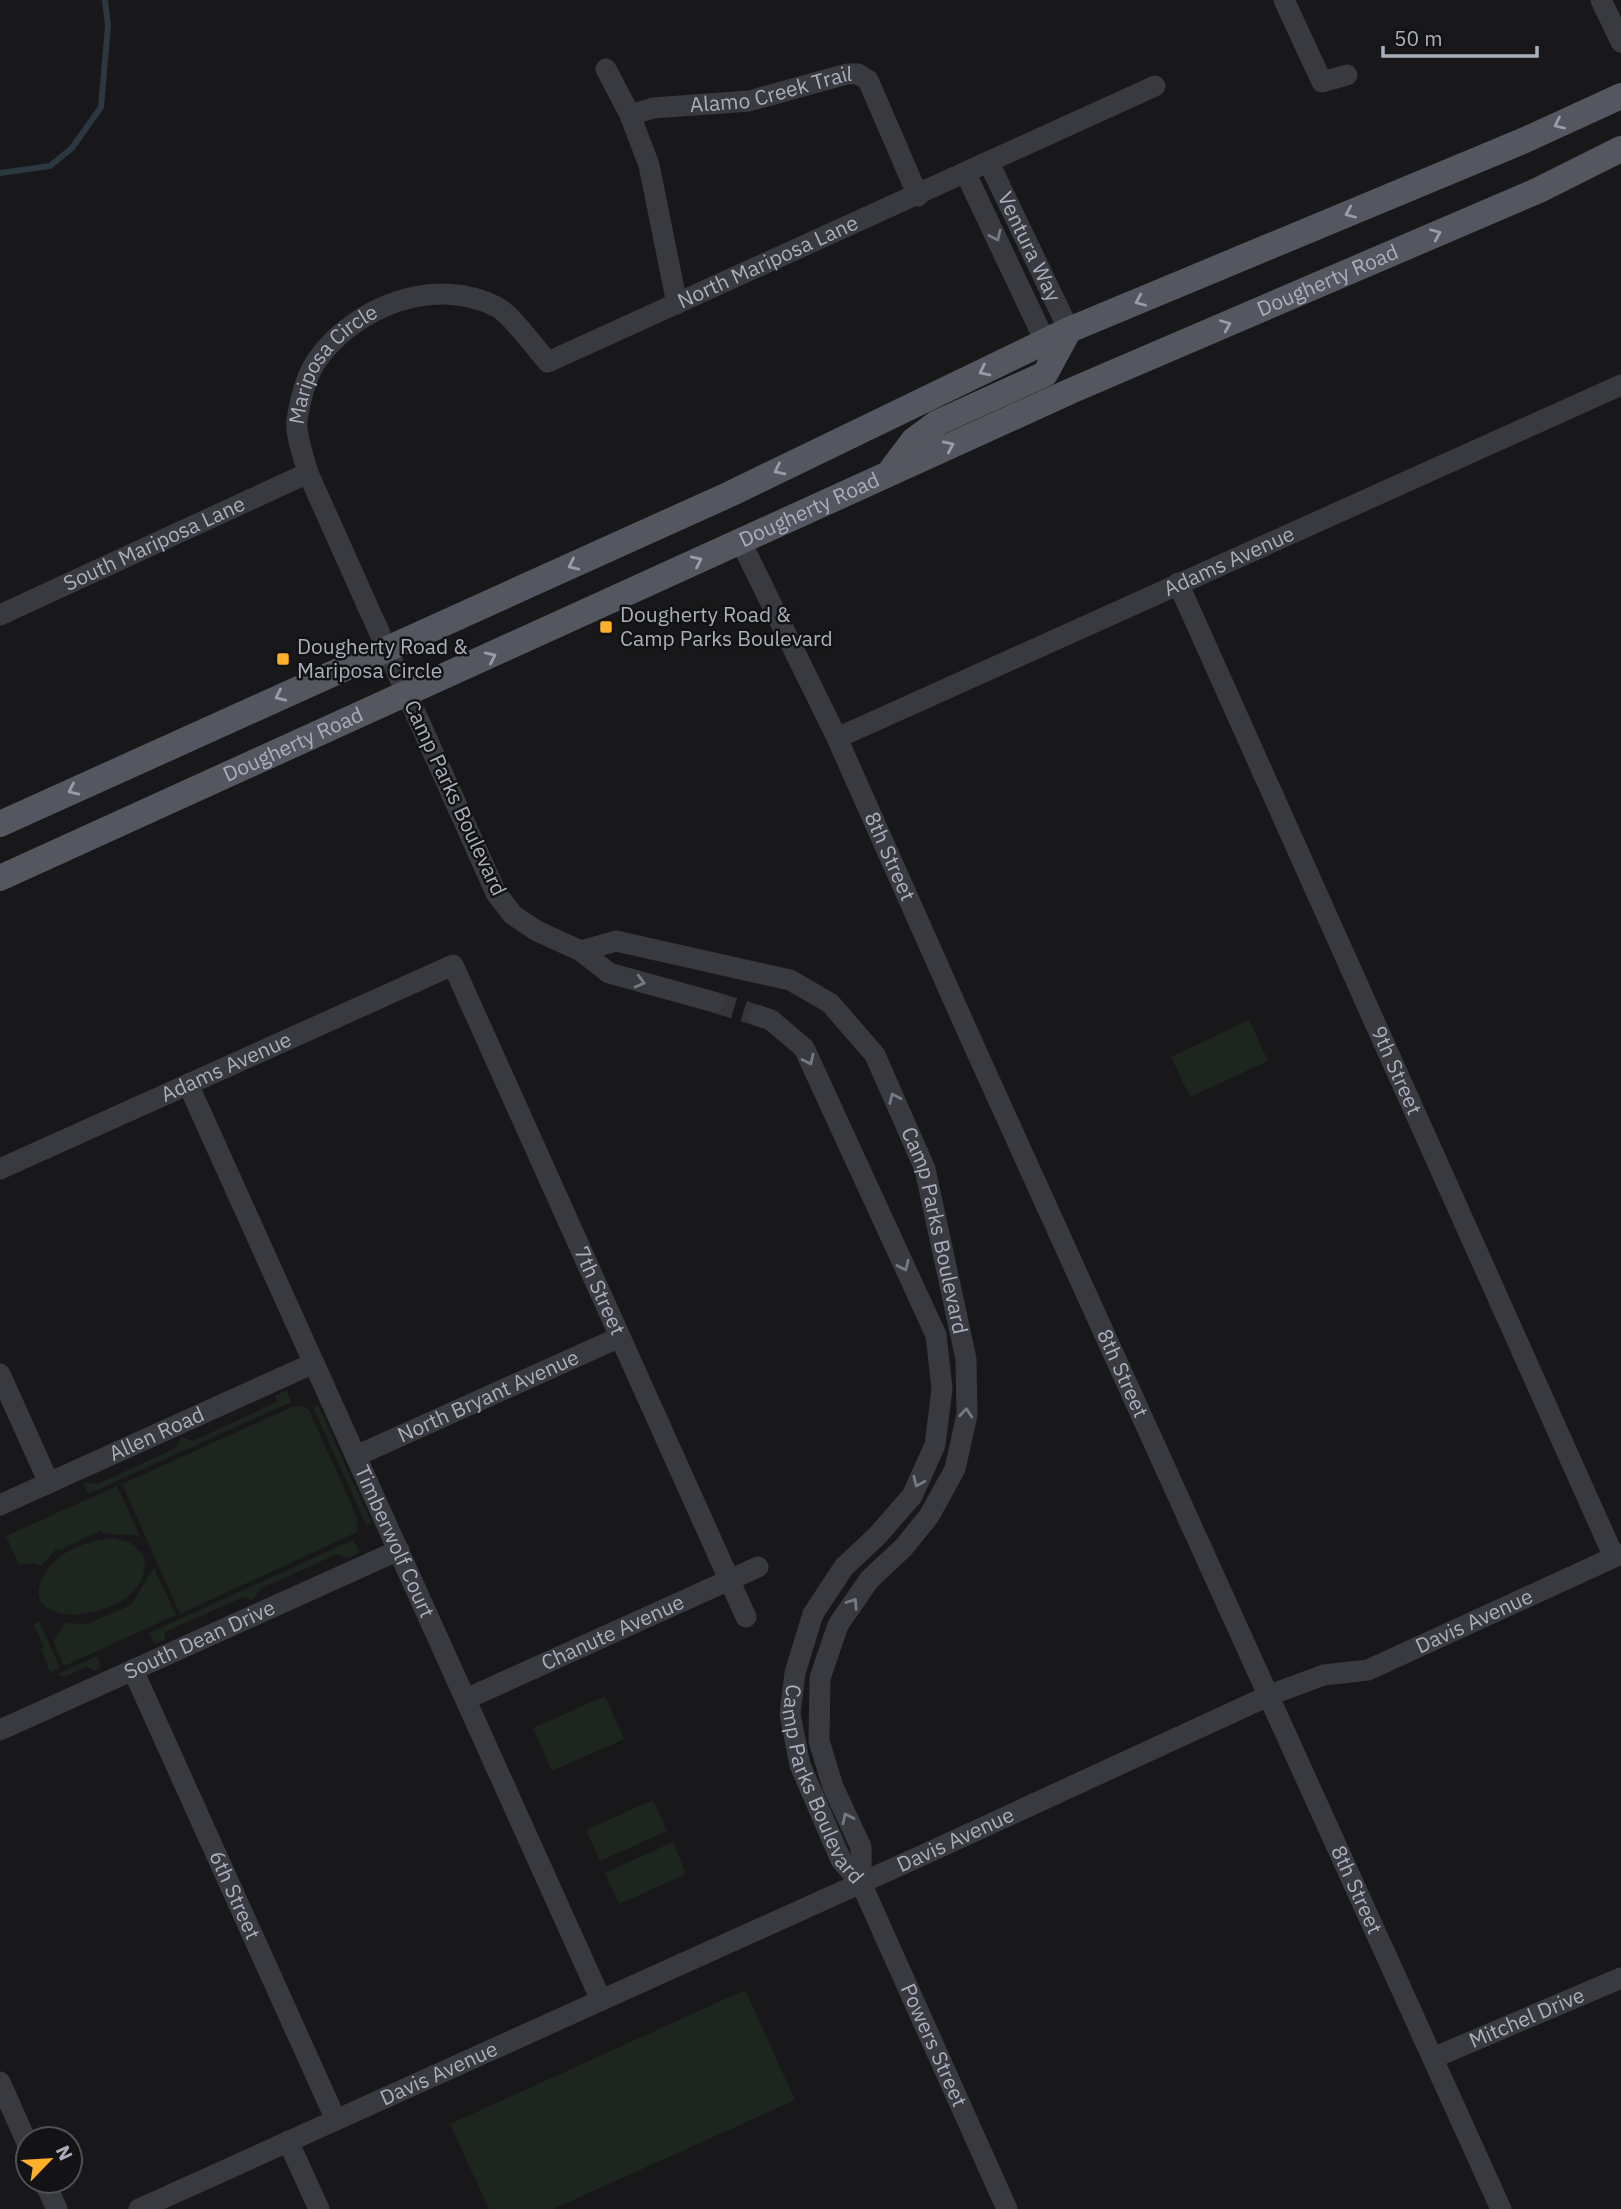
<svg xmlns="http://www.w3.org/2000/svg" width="1621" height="2209" font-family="'IBM Plex Sans',sans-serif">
<rect width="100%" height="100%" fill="#18181a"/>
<path fill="#1d261e" d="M1249 1020 1268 1061 1190 1097 1171 1057Z
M287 1390 291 1402 88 1494 83 1482 98 1484 176 1448 182 1437 193 1441 277 1402 275 1396Z
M318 1405 371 1522 366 1525 313 1407Z
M303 1406 309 1410 357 1517V1532L180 1614 122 1484 292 1407Z
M117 1486 140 1536 102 1533 101 1530 60 1550 56 1549 41 1566 32 1563 19 1565 6 1536Z
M112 1538 129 1542 143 1554C162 1621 3 1639 46 1572 60 1550 87 1541 112 1538Z
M353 1540 360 1552 347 1558 337 1554 260 1589 252 1600 243 1597 165 1632 164 1640 154 1644 149 1633Z
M154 1568 176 1615 64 1666 53 1641 66 1623 87 1624 131 1605Z
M39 1621 60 1668 50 1672 41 1648 44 1647 34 1625Z
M97 1656 101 1667 95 1671 87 1667 64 1677 58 1674Z
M605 1696 624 1739 552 1771 533 1728Z
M653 1800 667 1831 600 1861 586 1830Z
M673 1842 686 1874 619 1904 605 1873Z
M745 1990 795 2100 553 2209H489L450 2124Z"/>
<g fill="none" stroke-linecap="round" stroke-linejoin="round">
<path stroke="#2c3840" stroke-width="6" d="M0 173 50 166 72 148 101 107 108 26 105 0"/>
<path stroke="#35363a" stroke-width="21" stroke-dasharray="21 10" stroke-linecap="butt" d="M714 1002 759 1016"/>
<g stroke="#383a40" stroke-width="21">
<path d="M1284 0 1322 82 1347 75"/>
<path d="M1601 0 1621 42"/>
<path d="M606 69 630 115 649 165 677 304"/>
<path id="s1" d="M630 115 653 108 749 101 847 74H858L868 80 918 196"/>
<path id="s2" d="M989 163 1069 330"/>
<path d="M966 174 1045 341"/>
<path id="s3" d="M740 540 837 738 969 1035 1501 2209"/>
<path id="s4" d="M1178 583 1614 1557"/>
<path id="s5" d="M0 615 308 473"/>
<path id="s6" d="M837 738 1621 385"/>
<path id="s7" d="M581 951 616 941 790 980 830 1003 875 1055 925 1169 966 1359 967 1415 955 1469 929 1516 904 1547 869 1580 838 1625 820 1678 819 1741 833 1787 861 1847V1883"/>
<path id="s8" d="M714 1002 609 973 581 951 537 931 513 915 496 893 308 473C304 457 295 436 297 420 300 401 306 376 317 360 355 306 436 275 497 307 512 315 535 348 548 362L1155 86"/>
<path id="s9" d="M759 1016 771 1020 804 1048 936 1335 942 1389 935 1445 912 1496 877 1536 844 1567 813 1614 795 1673 790 1714 800 1765 841 1860 861 1883 1007 2209"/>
<path id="s10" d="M188 1084 601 2000"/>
<path id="s11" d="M0 1169 453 965 746 1617"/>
<path d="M0 1374 49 1483"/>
<path id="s12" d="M356 1456 620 1337"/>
<path id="s13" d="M0 1505 314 1363"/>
<path id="s14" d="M133 1670 336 2120"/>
<path id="s15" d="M466 1699 758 1567"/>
<path id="s16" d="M0 1730 399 1550"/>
<path id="s17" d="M1433 2058 1621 1978"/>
<path d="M0 2082 28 2145"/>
<path d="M288 2141 319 2209"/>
<path d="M44 2181 57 2209"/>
<path id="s18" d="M139 2209 923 1855 1270 1695 1324 1675 1368 1670 1621 1554"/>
</g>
<g stroke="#54575f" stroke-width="26">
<path d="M892 469 913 441 937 423 1045 374 1069 330"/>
<path d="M0 824 730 494 1069 330 1525 140 1621 96"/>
<path id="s19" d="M0 878 1073 390 1539 190 1621 149"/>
</g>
</g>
<defs><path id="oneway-chevron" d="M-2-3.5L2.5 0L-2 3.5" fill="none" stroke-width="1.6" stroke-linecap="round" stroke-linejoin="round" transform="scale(1.75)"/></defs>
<g stroke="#989da9">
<use href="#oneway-chevron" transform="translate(1559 124) rotate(155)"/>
<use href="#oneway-chevron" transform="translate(1350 213) rotate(157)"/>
<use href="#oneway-chevron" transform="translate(1436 234) rotate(-23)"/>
<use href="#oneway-chevron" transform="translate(1140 301) rotate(157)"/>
<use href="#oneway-chevron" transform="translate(1226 325) rotate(-23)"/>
<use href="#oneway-chevron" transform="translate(984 371) rotate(154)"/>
<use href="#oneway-chevron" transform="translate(949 446) rotate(-24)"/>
<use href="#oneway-chevron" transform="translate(779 470) rotate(154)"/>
<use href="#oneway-chevron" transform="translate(697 561) rotate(-25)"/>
<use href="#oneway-chevron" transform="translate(573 565) rotate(155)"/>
<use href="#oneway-chevron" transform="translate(491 657) rotate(-25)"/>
<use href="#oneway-chevron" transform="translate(280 696) rotate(155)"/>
<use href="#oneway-chevron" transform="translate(73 790) rotate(155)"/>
</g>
<g stroke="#767a84">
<use href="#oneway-chevron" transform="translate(996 236) rotate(65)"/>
<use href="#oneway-chevron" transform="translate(640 982) rotate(15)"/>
<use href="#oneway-chevron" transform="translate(809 1060) rotate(65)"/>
<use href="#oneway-chevron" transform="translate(894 1098) rotate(-114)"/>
<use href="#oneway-chevron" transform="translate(904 1266) rotate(65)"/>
<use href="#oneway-chevron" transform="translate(966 1413) rotate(-85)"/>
<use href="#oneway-chevron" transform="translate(918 1482) rotate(114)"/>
<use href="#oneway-chevron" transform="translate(853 1603) rotate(-56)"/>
<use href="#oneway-chevron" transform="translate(847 1818) rotate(-115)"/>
</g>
<g fill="#ffb02b" stroke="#131315" stroke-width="2.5">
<rect x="599" y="620" width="14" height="14" rx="3.5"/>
<rect x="276" y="652" width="14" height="14" rx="3.5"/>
</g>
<g text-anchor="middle" stroke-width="5" stroke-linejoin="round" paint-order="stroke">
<g font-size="21" fill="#a9afbb" stroke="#131315">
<text dy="7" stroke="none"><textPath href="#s1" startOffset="144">Alamo Creek Trail</textPath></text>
<text dy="7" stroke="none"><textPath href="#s2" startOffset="93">Ventura Way</textPath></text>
<text dy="7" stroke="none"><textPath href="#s8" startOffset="1348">North Mariposa Lane</textPath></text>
<text dy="7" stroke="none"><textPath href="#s19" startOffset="1456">Dougherty Road</textPath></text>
<text dy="7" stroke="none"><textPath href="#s8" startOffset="833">Mariposa Circle</textPath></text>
<text dy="7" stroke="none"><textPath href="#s19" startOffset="889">Dougherty Road</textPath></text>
<text dy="7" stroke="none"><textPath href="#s5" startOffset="170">South Mariposa Lane</textPath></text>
<text dy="7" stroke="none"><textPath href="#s6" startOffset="430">Adams Avenue</textPath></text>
<text dy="7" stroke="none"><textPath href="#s19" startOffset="322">Dougherty Road</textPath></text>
<text transform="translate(455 798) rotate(65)" y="7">Camp Parks Boulevard</text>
<text dy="7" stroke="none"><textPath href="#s3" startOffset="350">8th Street</textPath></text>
<text dy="7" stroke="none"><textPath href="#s11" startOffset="248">Adams Avenue</textPath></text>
<text dy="7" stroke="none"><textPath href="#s4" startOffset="534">9th Street</textPath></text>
<text dy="7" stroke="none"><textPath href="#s7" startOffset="516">Camp Parks Boulevard</textPath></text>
<text dy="7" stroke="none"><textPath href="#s11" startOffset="854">7th Street</textPath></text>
<text dy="7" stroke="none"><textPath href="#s3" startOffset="917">8th Street</textPath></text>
<text dy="7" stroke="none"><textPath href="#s12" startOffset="145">North Bryant Avenue</textPath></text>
<text dy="7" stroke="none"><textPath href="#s13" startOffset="172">Allen Road</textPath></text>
<text dy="7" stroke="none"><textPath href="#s10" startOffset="502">Timberwolf Court</textPath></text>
<text dy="7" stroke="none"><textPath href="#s18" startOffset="1461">Davis Avenue</textPath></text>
<text dy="7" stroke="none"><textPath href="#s15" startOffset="161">Chanute Avenue</textPath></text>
<text dy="7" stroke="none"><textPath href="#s16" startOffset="219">South Dean Drive</textPath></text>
<text dy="7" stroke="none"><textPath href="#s9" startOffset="873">Camp Parks Boulevard</textPath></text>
<text dy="7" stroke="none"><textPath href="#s18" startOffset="896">Davis Avenue</textPath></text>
<text dy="7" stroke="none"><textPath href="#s3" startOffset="1484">8th Street</textPath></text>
<text dy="7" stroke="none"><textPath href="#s14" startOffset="247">6th Street</textPath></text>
<text dy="7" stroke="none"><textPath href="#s17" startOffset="102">Mitchel Drive</textPath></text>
<text dy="7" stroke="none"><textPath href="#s9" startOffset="1160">Powers Street</textPath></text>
<text dy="7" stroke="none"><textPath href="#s18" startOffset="329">Davis Avenue</textPath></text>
</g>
<g font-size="21" fill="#a9afbb" stroke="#131315" text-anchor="start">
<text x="620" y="622">Dougherty Road &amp;<tspan x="620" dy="24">Camp Parks Boulevard</tspan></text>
<text x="297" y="654">Dougherty Road &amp;<tspan x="297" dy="24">Mariposa Circle</tspan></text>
</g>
</g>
<g transform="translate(49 2160) rotate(65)"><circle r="33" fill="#131315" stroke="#4f5157" stroke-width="2"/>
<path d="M0-5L12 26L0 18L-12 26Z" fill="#ffb02b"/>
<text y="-10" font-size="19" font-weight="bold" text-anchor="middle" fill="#a9afbb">N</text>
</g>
<path d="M1383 46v10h154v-10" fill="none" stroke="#a9afbb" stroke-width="3.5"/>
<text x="1394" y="46" font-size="21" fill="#a9afbb" stroke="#131315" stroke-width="5" paint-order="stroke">50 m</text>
</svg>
